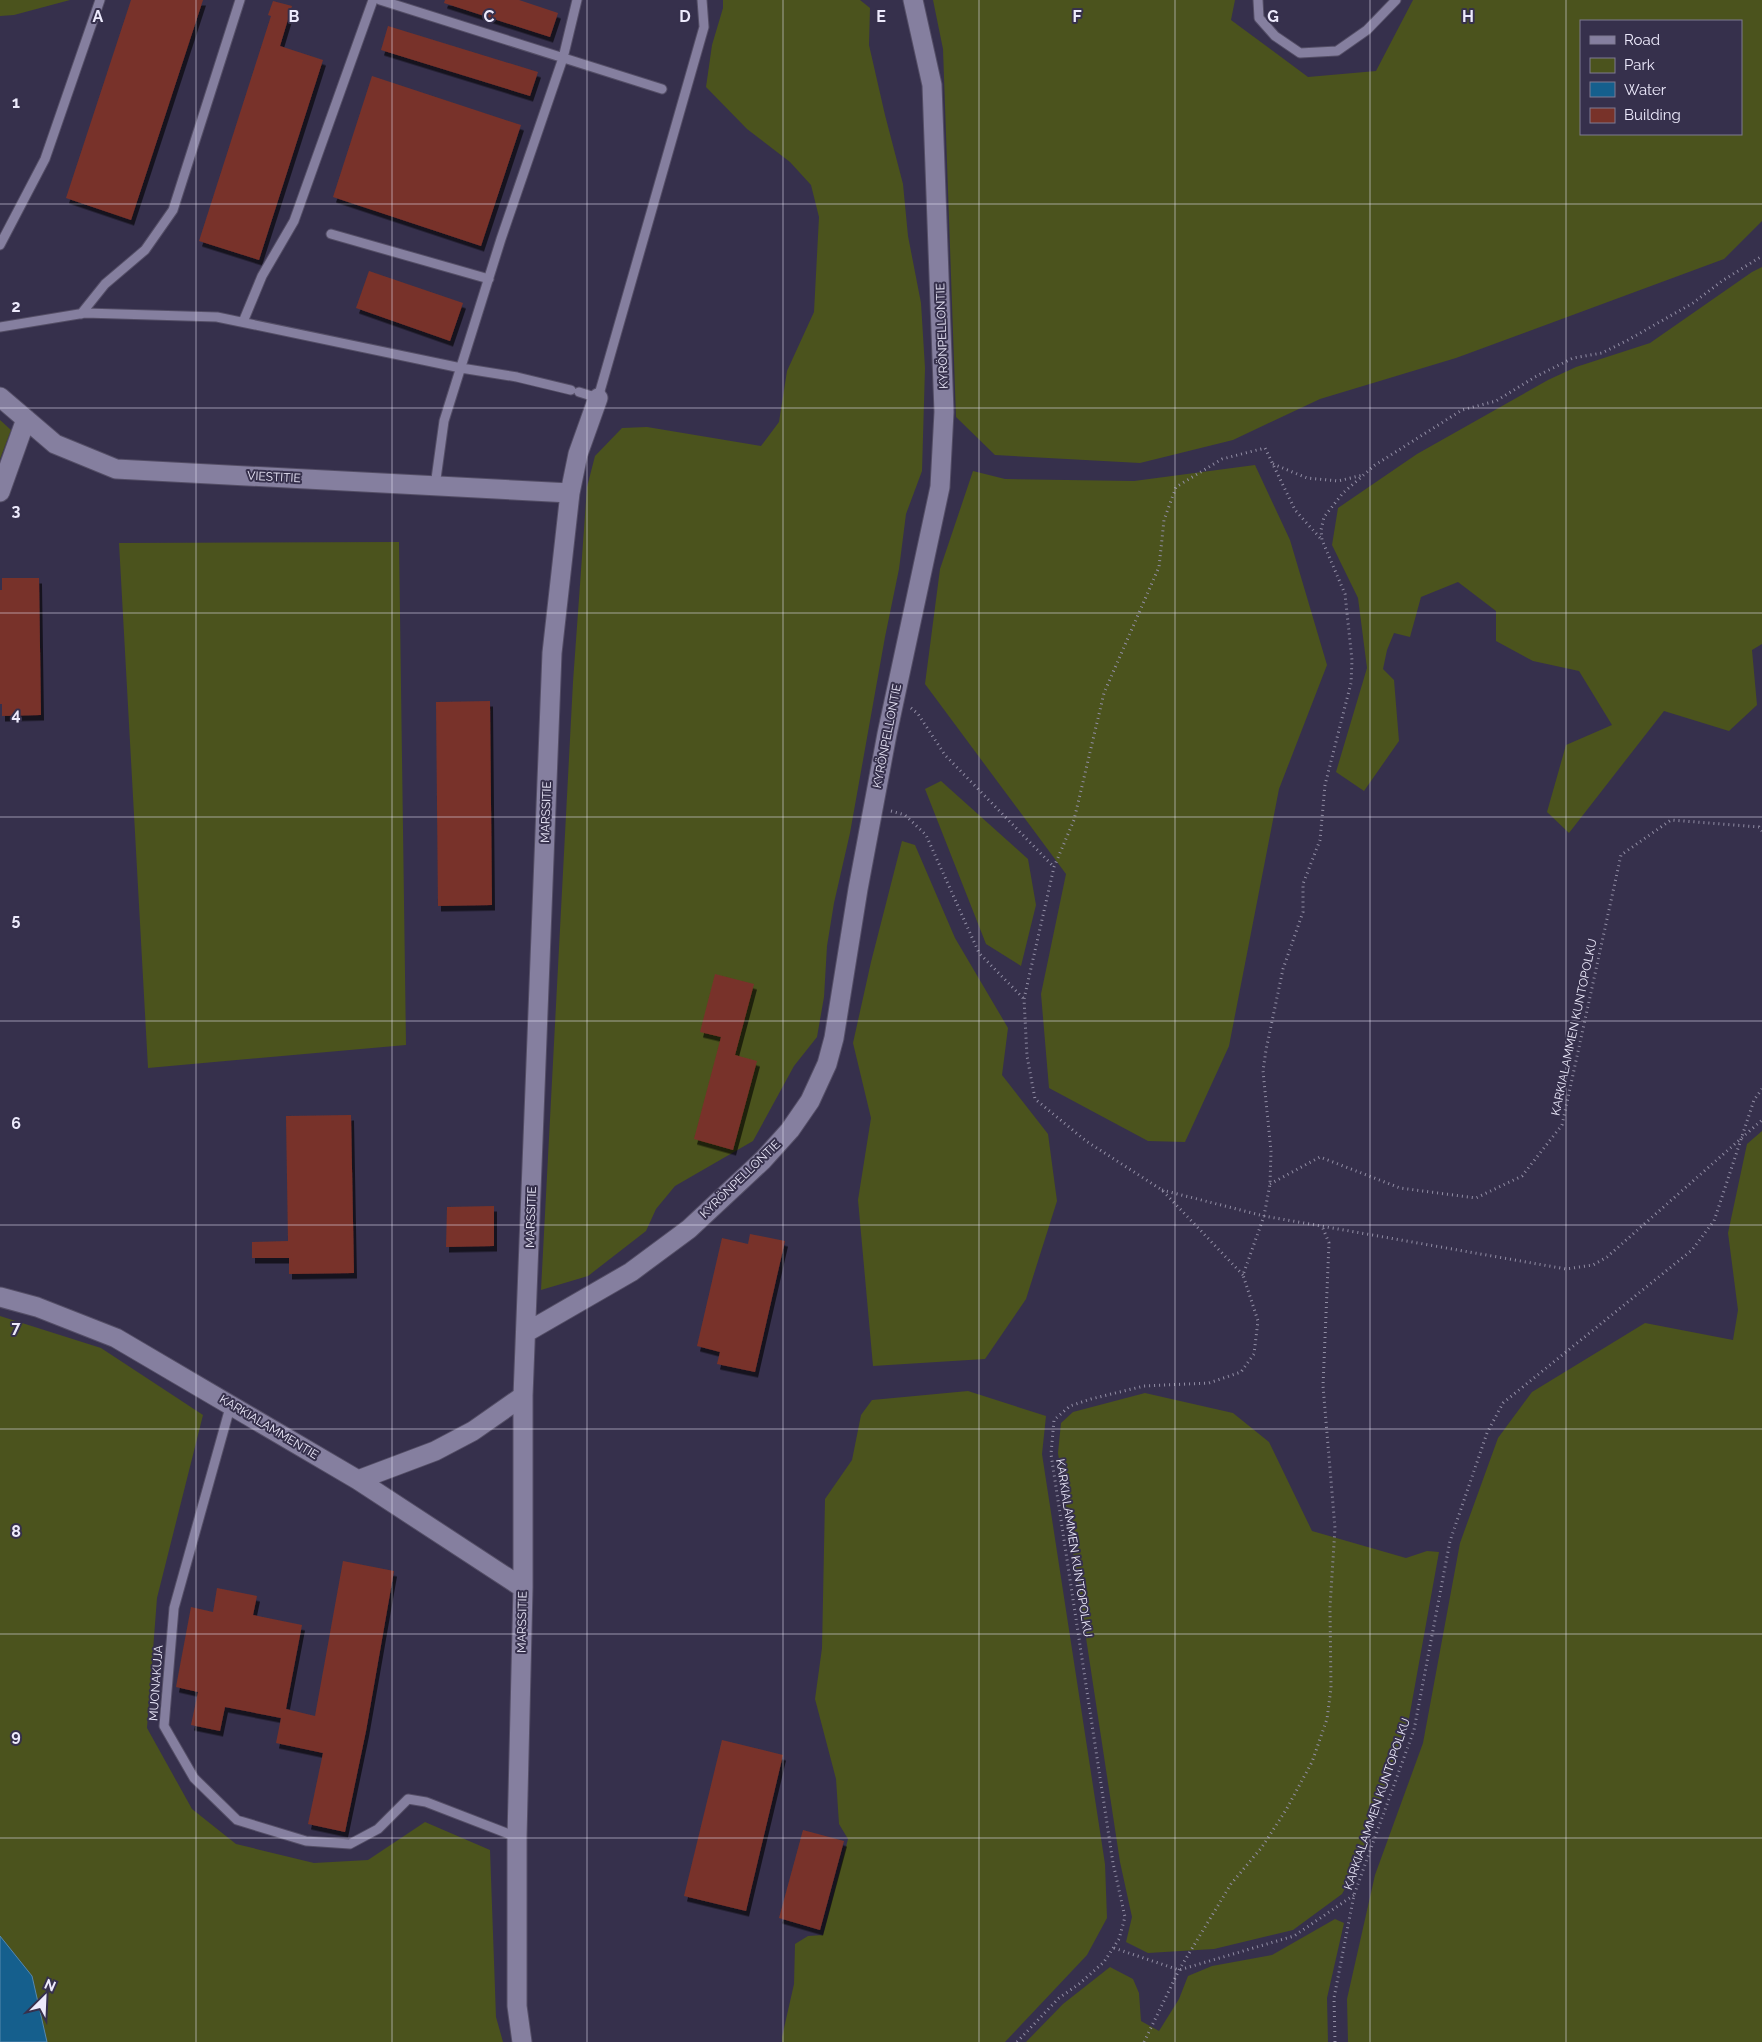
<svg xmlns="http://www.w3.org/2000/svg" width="1762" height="2042" font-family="Raleway,sans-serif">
<defs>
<filter id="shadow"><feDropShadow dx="3" dy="5.5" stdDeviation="0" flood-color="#0009"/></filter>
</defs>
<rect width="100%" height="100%" fill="#36304c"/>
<path fill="#4b531d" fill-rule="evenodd" d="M0 0H70L14 15 0 16Z
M723 0H860L870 8 869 45 885 115 903 184 908 236 921 303 925 368 922 471 906 514 899 569 885 637 850 833 834 903 827 946 824 997 817 1037 794 1066 753 1141 675 1186 656 1209 646 1231 588 1276 541 1290 573 682 587 487 595 456 622 428 647 427 761 446 779 422 787 371 814 312 819 217 811 185 790 162 747 129 706 87 712 45 723 8Z
M933 0H1235L1231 20 1308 77 1376 71 1413 0H1762V221L1724 259 1456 358 1320 399 1233 440 1140 463 995 455 956 417 943 49ZM1581 21H1741V134H1581Z
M1762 267V644L1752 650 1757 705 1729 731 1664 711 1569 833 1547 812 1566 745 1612 725 1579 671 1533 661 1496 641V611L1458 582 1421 597 1410 637 1394 633 1387 650 1383 669 1394 680 1399 741 1364 791 1336 772 1367 668 1358 598 1332 545 1338 508 1417 454 1548 380 1576 367 1650 343 1752 272Z
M0 420 11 430 0 459Z
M1255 465 1290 540 1327 665 1279 789 1229 1046 1185 1142 1148 1141 1049 1088 1041 994 1066 874 925 684 940 569 973 471 1005 479 1134 481Z
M399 542 406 1045 148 1068 119 543Z
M941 781 1028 859 1036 905 1021 966 986 944 925 789Z
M902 841 915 845 955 938 1008 1028 1002 1075 1048 1134 1057 1201 1026 1299 985 1359 873 1366 858 1200 871 1118 853 1043 871 962Z
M1762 1131V2042H1348L1347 1999 1375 1875 1423 1743 1460 1543 1498 1438 1532 1392 1645 1323 1733 1340 1738 1310 1728 1233 1747 1144Z
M0 1316 101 1348 203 1415 157 1598 147 1728 192 1809 236 1844 314 1863 368 1860 425 1822 490 1850 496 2017 503 2042H47L32 1976 0 1936Z
M968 1391 1046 1416 1042 1454 1105 1864 1107 1918 1087 1955 1005 2042H782V2037L794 1984 795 1944 808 1936 823 1935 848 1839 839 1824 836 1779 815 1699 822 1648 825 1499 852 1460 861 1415 872 1400Z
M1145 1393 1233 1413 1269 1442 1312 1531 1406 1558 1427 1551 1439 1552 1408 1724 1356 1869 1342 1894 1293 1930 1214 1949 1148 1953 1126 1942 1132 1917 1120 1862 1058 1453 1061 1423 1073 1412Z
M1335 1919 1344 1923 1327 1998 1328 2042H1026L1063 2004 1110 1967 1133 1979 1139 1993 1141 2021 1159 2031 1179 1999 1188 1976 1212 1966 1272 1955Z"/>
<path fill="#155f8d" stroke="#5689ae" d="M0 1936 32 1976 47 2042H0Z"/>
<path fill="#783229" filter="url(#shadow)" d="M131 0H203L131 220 66 198Z
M445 0H519L558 13 550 37 444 3Z
M273 1 292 6 280 46 323 60 259 260 199 241 271 16 268 15Z
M388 26 538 72 530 96 381 50Z
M372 76 521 125 481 246 333 197Z
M369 271 463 303 450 341 356 308Z
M2 578H39L41 715 2 716V704H0V590H2Z
M490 701 492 905 438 906 436 702Z
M715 974 754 984 735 1055 757 1061 733 1150 694 1139 721 1037 700 1032Z
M351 1115 354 1273 289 1274V1258H252V1242L288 1241 286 1116Z
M494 1206V1246L446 1247 447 1207Z
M750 1234 785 1241 755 1372 717 1364 720 1352 697 1346 722 1238 748 1244Z
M343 1561 394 1571 366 1731 345 1832 308 1824 323 1753 276 1743 281 1718 225 1707 220 1731 191 1725 198 1692 176 1687 191 1607 213 1612 217 1588 257 1596 253 1615 302 1625 286 1709 315 1716Z
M722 1740 783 1755 746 1911 684 1896Z
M803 1830 844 1841 820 1930 779 1918Z"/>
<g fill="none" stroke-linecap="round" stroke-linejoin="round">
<defs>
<path id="lane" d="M380 0 662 89
M1258 0 1259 18 1275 36 1300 53 1337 51 1367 30 1396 0
M331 234 489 279
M0 245 45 159 100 0
M81 314 105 284 145 250 173 210 240 0
M243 322 262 276 294 221 373 0
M0 327 85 313 217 317 461 368 517 377 571 390
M579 392 598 398 704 27 702 0
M435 486 444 421 501 239 563 58 577 0
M231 1404 174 1608 164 1726 194 1778 237 1820 306 1841 350 1844 378 1829 408 1799 426 1802 517 1837"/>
<path id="street" d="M0 397 55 444 116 469 570 493
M0 492 26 419
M0 1297 37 1307 116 1338 358 1480 523 1588
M527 1332 631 1272 689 1229 763 1160 790 1130 810 1101 827 1064 834 1038 858 889 887 734 940 487 944 412 932 85 913 0
M358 1480 435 1451 473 1431 523 1396
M522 2042 517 2006V1837L523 1588V1396L552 653 570 493 578 454 598 398"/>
</defs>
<use href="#lane" stroke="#544e66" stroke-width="11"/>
<use href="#street" stroke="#544e66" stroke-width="21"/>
<path stroke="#928ea5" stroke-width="3" stroke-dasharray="1 4" stroke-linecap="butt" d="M1273 464 1307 478 1338 481 1363 475
M911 708 918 714 945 755 1054 867
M891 811 905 815 926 835 979 953 1023 998
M1270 1184 1320 1157 1400 1188 1476 1198 1522 1176 1562 1125 1621 855 1671 820 1759 827 1762 831
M1162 1190 1264 1216 1566 1269 1593 1265 1607 1257 1762 1120
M1243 1275 1162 1190 1086 1141 1035 1099 1027 1056 1024 999 1054 867 1074 820 1104 693 1159 567 1164 520 1176 487 1222 459 1265 448 1295 510 1321 539
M1114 1948 1179 1970 1294 1936 1354 1895
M1017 2042 1059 1998 1079 1984 1104 1962 1119 1939 1125 1917 1113 1863 1051 1454 1054 1420 1070 1406 1091 1399 1144 1386 1209 1383 1241 1372 1254 1354 1258 1321 1243 1275 1264 1216 1270 1184 1271 1151 1263 1071 1266 1050 1283 969 1303 912V884L1320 840 1325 785 1351 683 1352 660 1345 594 1322 540 1321 530 1324 517 1343 493 1375 465 1462 410 1496 401 1535 377 1573 358 1602 353 1628 340 1693 303 1722 281 1762 256
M1144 2042 1179 1970 1231 1884 1262 1847 1286 1810 1312 1762 1327 1719 1331 1688 1330 1607 1335 1528 1323 1386 1329 1243 1322 1226
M1335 2042 1334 1998 1354 1895 1414 1730 1450 1541 1487 1433 1503 1403 1692 1250 1714 1221 1754 1100 1762 1089"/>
<use href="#lane" stroke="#857f9f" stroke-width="9"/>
<use href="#street" stroke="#857f9f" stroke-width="19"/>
</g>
<path fill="none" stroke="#edeafc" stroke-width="1" stroke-opacity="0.55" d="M196 0V2042M392 0V2042M587 0V2042M783 0V2042M979 0V2042M1175 0V2042M1370 0V2042M1566 0V2042M0 204H1762M0 408H1762M0 613H1762M0 817H1762M0 1021H1762M0 1225H1762M0 1429H1762M0 1634H1762M0 1838H1762"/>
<g text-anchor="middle" stroke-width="4" stroke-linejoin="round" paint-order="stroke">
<g font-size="12" fill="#edeafc" stroke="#36304c">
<text transform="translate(942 336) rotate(-92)" y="4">KYRÖNPELLONTIE</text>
<text transform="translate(274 477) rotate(3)" y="4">VIESTITIE</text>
<text transform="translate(887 736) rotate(-79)" y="4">KYRÖNPELLONTIE</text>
<text transform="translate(546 812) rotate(-88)" y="4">MARSSITIE</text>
<text transform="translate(1574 1027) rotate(-78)" y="4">KARKIALAMMEN KUNTOPOLKU</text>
<text transform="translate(740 1179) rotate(-44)" y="4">KYRÖNPELLONTIE</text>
<text transform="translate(531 1217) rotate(-88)" y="4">MARSSITIE</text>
<text transform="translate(269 1427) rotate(31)" y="4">KARKIALAMMENTIE</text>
<text transform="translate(1074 1548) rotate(81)" y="4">KARKIALAMMEN KUNTOPOLKU</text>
<text transform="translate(522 1622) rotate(-89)" y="4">MARSSITIE</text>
<text transform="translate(156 1683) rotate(-86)" y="4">MUONAKUJA</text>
<text transform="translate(1377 1804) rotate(-71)" y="4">KARKIALAMMEN KUNTOPOLKU</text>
</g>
</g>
<g font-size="16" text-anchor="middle" font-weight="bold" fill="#edeafc" stroke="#36304c" stroke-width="4" stroke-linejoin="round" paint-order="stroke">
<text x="98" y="22">A</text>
<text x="294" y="22">B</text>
<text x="489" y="22">C</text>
<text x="685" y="22">D</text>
<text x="881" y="22">E</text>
<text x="1077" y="22">F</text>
<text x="1273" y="22">G</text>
<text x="1468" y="22">H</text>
<text x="16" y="108">1</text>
<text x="16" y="312">2</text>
<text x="16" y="516">3</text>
<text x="16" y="720">4</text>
<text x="16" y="925">5</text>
<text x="16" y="1129">6</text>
<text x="16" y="1333">7</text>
<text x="16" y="1537">8</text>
<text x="16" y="1741">9</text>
</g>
<rect x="1580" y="20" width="162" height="115" fill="#36304c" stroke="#7f7a92"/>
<rect x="1590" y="36" width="25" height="8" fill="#857f9f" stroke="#7f7a92"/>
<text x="1624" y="45" font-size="15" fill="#edeafc">Road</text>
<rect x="1590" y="58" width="25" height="15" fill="#4b531d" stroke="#7f7a92"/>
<text x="1624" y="70" font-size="15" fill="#edeafc">Park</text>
<rect x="1590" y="82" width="25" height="15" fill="#155f8d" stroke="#7f7a92"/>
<text x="1624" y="95" font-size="15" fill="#edeafc">Water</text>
<rect x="1590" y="108" width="25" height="15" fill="#783229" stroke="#7f7a92"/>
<text x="1624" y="120" font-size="15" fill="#edeafc">Building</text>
<g transform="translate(45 1997) rotate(24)" stroke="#36304c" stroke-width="4" paint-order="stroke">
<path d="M0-4L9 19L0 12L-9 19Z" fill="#edeafc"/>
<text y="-8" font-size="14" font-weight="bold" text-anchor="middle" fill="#edeafc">N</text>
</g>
</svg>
